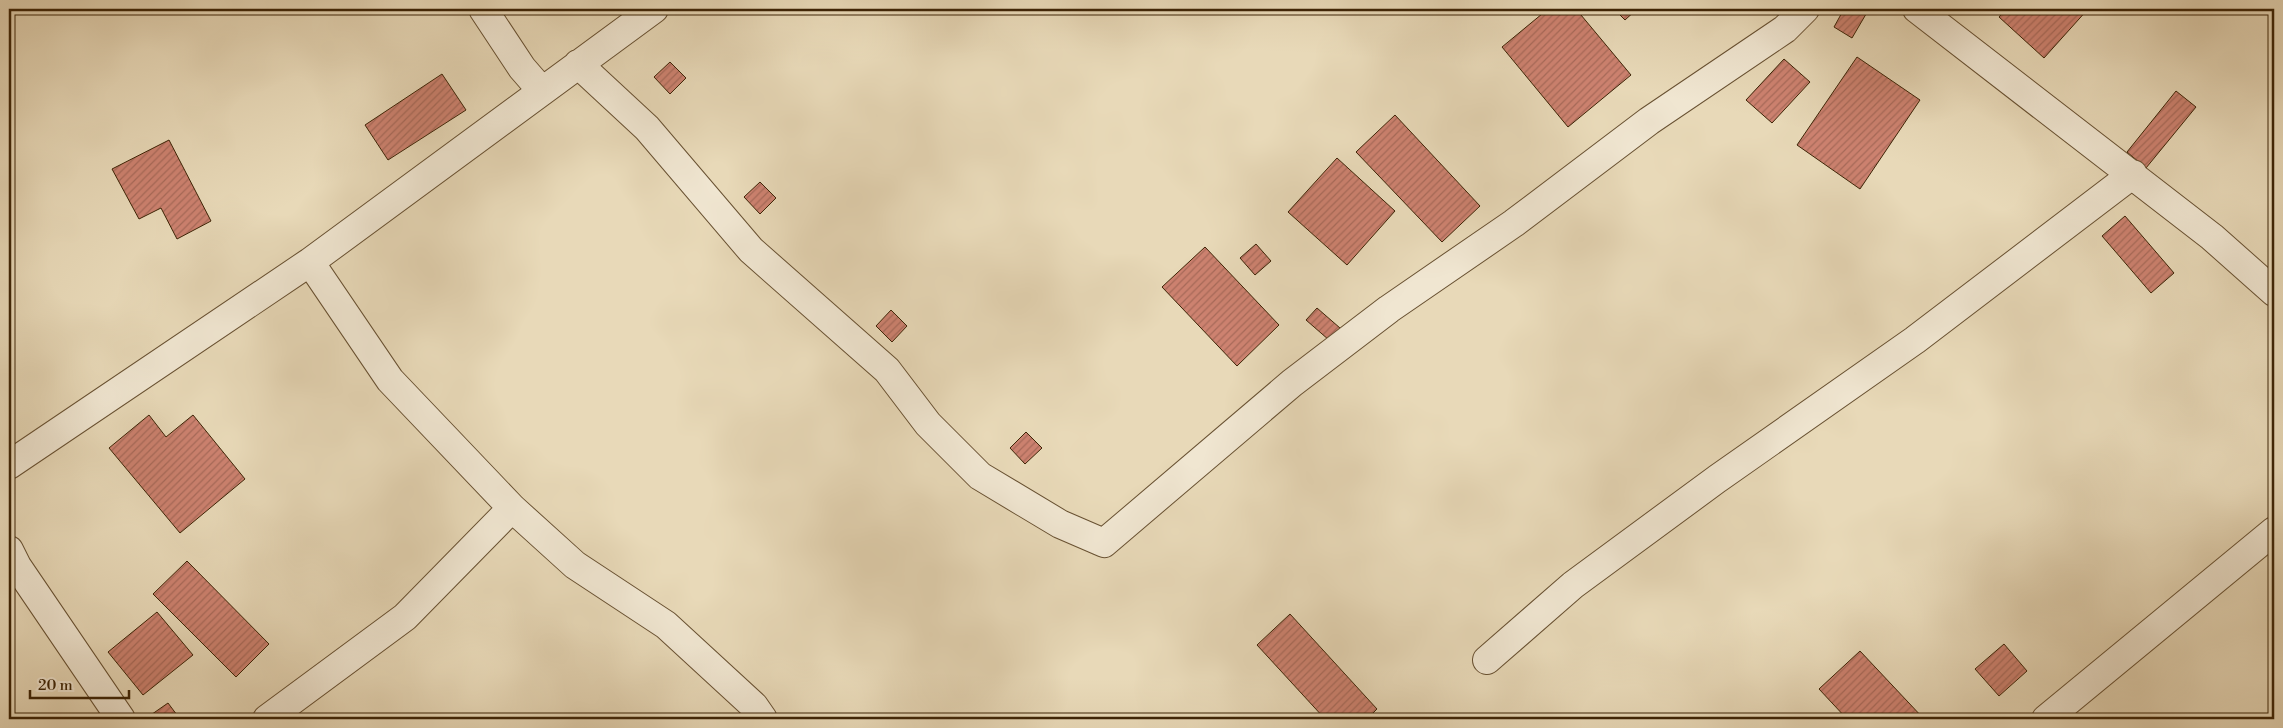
<svg xmlns="http://www.w3.org/2000/svg" width="2283" height="728" font-family="'Libre Bodoni',serif">
<defs>
<pattern id="building-hatch" width="6" height="6" patternUnits="userSpaceOnUse" patternTransform="scale(1.25)"><rect width="6" height="6" fill="#cd8270"/><path d="M-1 1l2-2M0 6l6-6M5 7l2-2" fill="none" stroke="#a86a5a"/></pattern>
</defs>
<rect width="100%" height="100%" fill="#e8d9b8"/>
<filter id="stains"><feTurbulence type="fractalNoise" baseFrequency=".004" numOctaves="4"/><feColorMatrix values="0 0 0 0 .2 0 0 0 0 .09 0 0 0 0 .02 0 0 0 .5 -.17"/></filter>
<radialGradient id="worn" r=".72"><stop offset=".6" stop-color="#630" stop-opacity="0"/><stop offset="1" stop-color="#630" stop-opacity=".3"/></radialGradient>
<path fill="url(#building-hatch)" stroke="#3d2406" d="M1548 9H1576L1631 75 1568 127 1502 47Z
M1614 9H1637L1625 20Z
M1844 9H1869L1852 38 1834 27Z
M2006 9H2088L2044 58 1999 17Z
M1857 57 1920 100 1860 189 1797 145Z
M1784 59 1810 82 1772 123 1746 100Z
M670 62 686 78 670 94 654 77Z
M442 74 466 110 388 160 365 125Z
M2176 91 2196 107 2146 168 2127 152Z
M1395 115 1480 206 1442 242 1356 152Z
M169 140 211 221 177 239 161 208 139 219 112 169Z
M1337 158 1395 211 1347 265 1288 212Z
M760 182 776 198 760 214 744 197Z
M2125 216 2174 273 2151 293 2102 236Z
M1256 244 1271 261 1255 275 1240 258Z
M1205 247 1279 325 1237 366 1162 287Z
M1317 308 1340 328 1329 340 1306 320Z
M891 310 907 326 892 342 876 326Z
M149 415 166 437 193 415 245 479 180 533 109 448Z
M1026 432 1042 448 1025 464 1010 448Z
M187 561 269 644 236 677 153 594Z
M157 612 193 655 143 695 108 652Z
M1290 614 1377 709 1367 719H1325L1257 645Z
M2004 644 2027 671 1999 696 1975 669Z
M1860 651 1924 719H1847L1819 689Z
M168 703 180 719H145Z"/>
<g fill="none" stroke-linecap="round" stroke-linejoin="round">
<defs>
<path id="minor" d="M483 9 522 68 542 91
M1917 9 2212 237 2274 292
M578 64 647 128 751 250 887 370 928 424 980 476 1060 524 1104 543 1292 383 1389 309 1514 223 1649 121 1785 29 1805 9
M310 262 390 380 512 508 575 565 666 625 754 706 763 719
M9 465 310 262 654 9
M9 550 17 566 121 719
M1487 660 1573 585 1717 479 1915 340 2133 174
M267 719 405 617 512 508
M2046 719 2274 531"/>
</defs>
<use href="#minor" stroke="#685132" stroke-width="30"/>
<use href="#minor" stroke="#f0e6d1" stroke-width="28"/>
</g>
<rect width="2283" height="728" fill="none" stroke="#e8d9b8" stroke-width="30"/>
<rect x="10" y="10" width="2263" height="708" fill="none" stroke="#3d2406" stroke-width="2.5"/>
<rect x="15" y="15" width="2253" height="698" fill="none" stroke="#3d2406"/>
<path d="M30 690v8h99v-8" fill="none" stroke="#3d2406" stroke-width="2.5"/>
<text x="38" y="690" font-size="15" fill="#3d2406" stroke="#f0e6d1" stroke-width="4" paint-order="stroke">20 m</text>
<rect width="100%" height="100%" filter="url(#stains)"/>
<rect width="100%" height="100%" fill="url(#worn)"/>
</svg>
